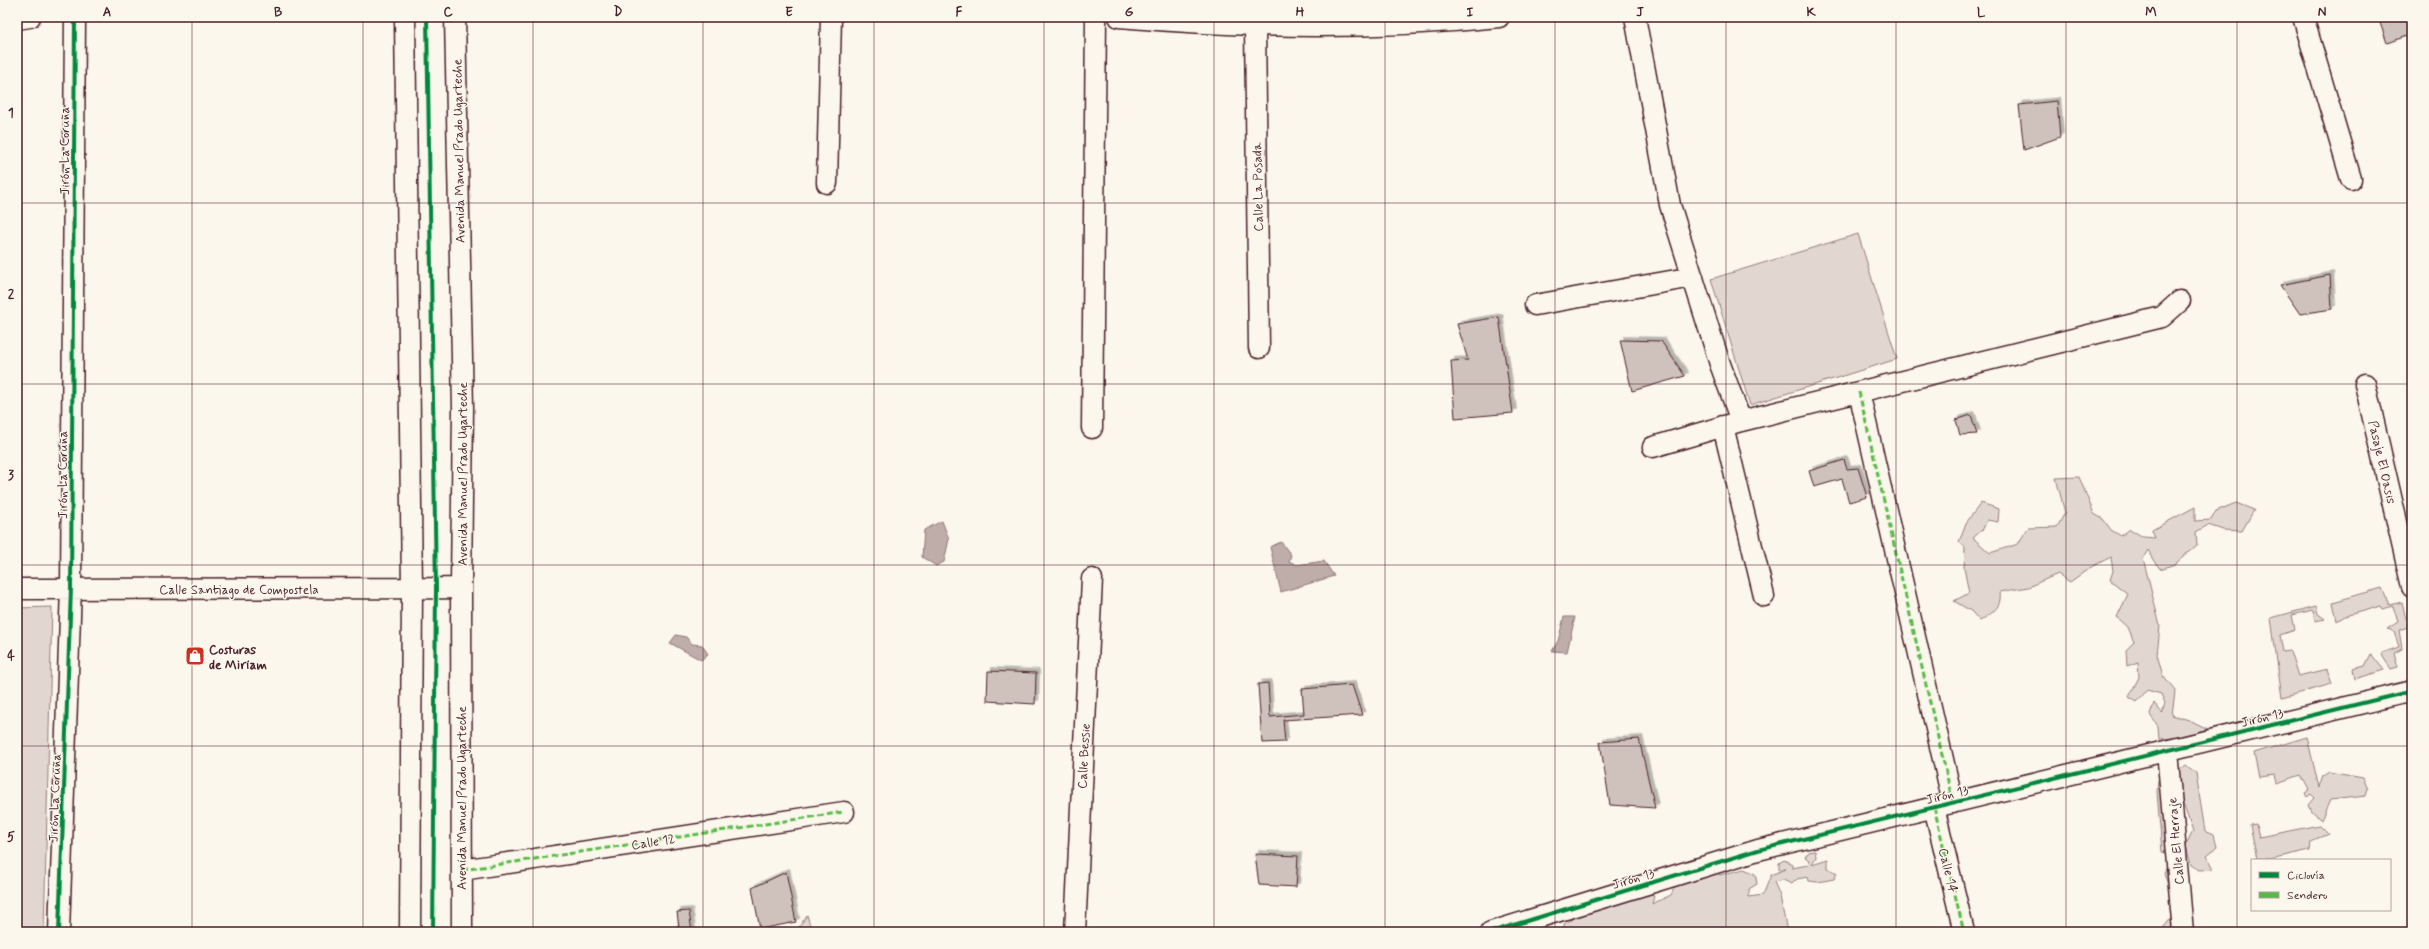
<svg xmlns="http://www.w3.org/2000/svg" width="2429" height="949" font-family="Mynerve,sans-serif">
<defs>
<filter id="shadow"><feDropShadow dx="3.5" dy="-3.5" stdDeviation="0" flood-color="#0004"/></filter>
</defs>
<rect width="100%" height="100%" fill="#fbf7ec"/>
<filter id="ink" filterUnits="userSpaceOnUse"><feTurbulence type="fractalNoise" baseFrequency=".025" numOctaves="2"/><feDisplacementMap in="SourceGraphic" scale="8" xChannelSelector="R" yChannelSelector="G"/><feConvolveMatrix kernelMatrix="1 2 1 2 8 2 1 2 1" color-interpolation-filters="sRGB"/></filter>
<g filter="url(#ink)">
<path fill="#e2d7d0" stroke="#967b7e" d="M1858 234 1897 359 1750 405 1711 279Z
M2079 477 2094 514 2103 519 2111 530 2121 536 2130 529 2143 537 2155 538 2152 530 2195 507V521L2211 520 2216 511 2236 503 2254 510 2242 531 2223 530 2208 525 2196 532 2197 545 2175 564 2160 569 2148 550 2143 558 2160 626 2157 655 2163 676 2175 691 2172 715 2189 720 2208 729 2176 738 2159 739 2158 726 2150 715 2154 703 2162 713 2165 703 2161 694 2147 690 2137 702 2129 697 2139 677 2138 662 2127 666 2126 650 2134 642 2128 627 2117 617 2128 594 2110 580 2113 571 2111 557 2091 567 2070 582 2058 574 2028 587 2000 592C2002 608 1992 613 1980 621L1971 611 1954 601 1969 593 1964 568 1965 547 1959 542 1966 523 1981 503 1999 509 1998 522 1987 520 1983 529 1973 538 1990 553 2018 544 2028 528 2057 527 2065 513 2056 478Z
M2382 588 2389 605 2402 602 2408 627 2399 630 2402 649 2394 653 2398 667 2391 669 2383 657 2382 653 2399 647 2394 631 2387 629 2398 622 2393 606 2383 609 2381 606 2345 616 2337 621 2333 602Z
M2316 606 2318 614 2325 619 2315 621 2313 610 2292 615 2295 630 2280 635 2283 652 2290 651 2298 676 2327 669 2332 684 2282 698 2271 618Z
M52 607 44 932H17V608Z
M2371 654 2384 670 2355 679 2353 669 2365 666Z
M2307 737 2319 788 2323 776 2329 772 2363 778 2368 789 2366 796 2330 800 2321 820 2312 812 2309 805 2315 798 2311 794 2307 797 2305 793 2309 790 2301 775 2277 783 2275 775 2259 777 2254 753Z
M2186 765 2196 773 2205 831 2214 835 2217 847 2207 855 2214 869 2200 870 2191 865 2186 846 2193 831 2179 793 2176 773Z
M2158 780 2167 782 2179 932H2160L2172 917 2169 887 2164 874 2168 863V854L2162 852 2157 792Z
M2256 824 2259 837 2319 825 2328 834 2311 841 2310 850 2270 859 2257 858 2250 825Z
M1815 850 1816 857 1812 864 1828 859V868L1837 873 1834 879 1818 882 1809 881 1808 877 1797 879 1792 884 1783 880 1774 882 1780 896 1787 932H1564V924L1593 907 1646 890 1654 896 1652 904 1671 895 1676 884 1690 876 1700 880 1713 869 1720 875 1744 869 1755 874 1757 884 1749 889V897L1763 895 1771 875 1786 869H1779V863L1784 860 1792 864V868L1808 865 1809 860 1805 857 1809 852Z
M807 915 812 932H796Z"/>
<path fill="#bfadaa" stroke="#907477" d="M942 521 949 539 944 562 936 566 922 557 924 530Z
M1281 542 1291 555 1289 561 1297 565 1324 561 1334 576 1281 592 1270 547Z
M1564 617H1575L1567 652 1552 651 1558 641Z
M676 635 686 637 692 644 702 645 708 654 701 660 670 643Z"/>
<path fill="#cfc2bc" stroke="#4a1f2b" filter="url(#shadow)" d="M2378 17H2412V34L2387 43Z
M2057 101 2060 137 2024 150 2019 105Z
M2330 275 2332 309 2300 314 2280 285Z
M1499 317 1513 413 1455 418 1451 361 1468 360 1457 324Z
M1620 340 1661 341 1685 376 1632 391Z
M1971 415 1977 434 1960 435 1956 420Z
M1844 460 1847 469 1858 468 1867 497 1849 502 1842 479 1814 487 1809 471Z
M988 671 1036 673 1035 704 987 701Z
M1268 683 1270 717 1304 714 1302 689 1352 685 1362 715 1283 720 1285 742 1262 743 1258 684Z
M1639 739 1655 808 1610 805 1600 742Z
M1255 854 1298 856 1296 887 1259 885Z
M786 872 796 922 760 929 752 888Z
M689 911 692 932H673V929L679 928 677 912Z"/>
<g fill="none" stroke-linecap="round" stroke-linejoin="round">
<defs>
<path id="minor" d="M405 17 412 589 410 932
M455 17 463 408 461 588 462 932
M1119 17C1246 28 1372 30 1499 17
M1635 17 1670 205 1720 364 1741 421
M2303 17 2351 179
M17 19 30 17
M1255 26 1259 348
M827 183 831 17
M1535 305 1693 277
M2365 384 2412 587
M1859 392 1953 803
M1723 426 1764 596
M1092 428 1096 17
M1653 447 1741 421 2162 317 2180 301
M17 589 461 588
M2167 751 2183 932
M1934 807 1964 932
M462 870 844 812
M59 932 71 588 75 17
M1075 932 1092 579
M1491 932 1758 850 2412 691"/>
</defs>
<use href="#minor" stroke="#4a1f2b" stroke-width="23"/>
<use href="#minor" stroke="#fbf7ec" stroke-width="20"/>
<path stroke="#58b947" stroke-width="3" stroke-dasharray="6 3" stroke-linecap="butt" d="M1859 392 1953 803
M1934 807 1964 932
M462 870 844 812"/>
<defs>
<path id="cycleway" d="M427 17 436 588 433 932
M59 932 71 588 75 17
M1491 932 1758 850 2412 691"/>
</defs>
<use href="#cycleway" stroke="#fbf7ec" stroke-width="6"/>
<use href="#cycleway" stroke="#00873e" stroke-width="4"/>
</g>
</g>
<path fill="none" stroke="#4a1f2b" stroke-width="1" stroke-opacity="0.55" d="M192 17V932M363 17V932M533 17V932M703 17V932M874 17V932M1044 17V932M1214 17V932M1385 17V932M1555 17V932M1726 17V932M1896 17V932M2066 17V932M2237 17V932M17 203H2412M17 384H2412M17 565H2412M17 746H2412"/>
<defs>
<symbol id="shop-square" viewBox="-11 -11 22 22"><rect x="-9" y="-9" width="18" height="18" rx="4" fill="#c8321e" stroke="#fbf7ec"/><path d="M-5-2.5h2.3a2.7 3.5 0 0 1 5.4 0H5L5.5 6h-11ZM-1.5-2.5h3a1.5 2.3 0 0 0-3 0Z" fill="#fff"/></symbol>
</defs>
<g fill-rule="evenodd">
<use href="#shop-square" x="184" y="645" width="22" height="22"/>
</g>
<g text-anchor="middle" stroke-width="3" stroke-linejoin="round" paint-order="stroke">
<g font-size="13" fill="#4a1f2b" stroke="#fbf7ec">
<text transform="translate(64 151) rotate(-90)" y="5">Jirón La Coruña</text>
<text transform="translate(458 151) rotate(-91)" y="5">Avenida Manuel Prado Ugarteche</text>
<text transform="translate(1257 187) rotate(-91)" y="5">Calle La Posada</text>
<text transform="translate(2383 462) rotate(77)" y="5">Pasaje El Oasis</text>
<text transform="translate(462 474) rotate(-90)" y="5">Avenida Manuel Prado Ugarteche</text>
<text transform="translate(62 475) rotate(-90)" y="5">Jirón La Coruña</text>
<text x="239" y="594">Calle Santiago de Compostela</text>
<text transform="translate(2262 717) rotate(-14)" y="5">Jirón 13</text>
<text transform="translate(1083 756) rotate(-87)" y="5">Calle Bessie</text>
<text transform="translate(1947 794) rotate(-14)" y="5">Jirón 13</text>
<text transform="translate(54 798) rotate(-88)" y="5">Jirón La Coruña</text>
<text transform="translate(461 798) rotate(-90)" y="5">Avenida Manuel Prado Ugarteche</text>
<text transform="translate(653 841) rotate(-9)" y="5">Calle 12</text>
<text transform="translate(2175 841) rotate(-95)" y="5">Calle El Herraje</text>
<text transform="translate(1949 870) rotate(76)" y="5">Calle 14</text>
<text transform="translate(1633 878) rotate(-17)" y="5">Jirón 13</text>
</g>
<g font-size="13" font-weight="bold" fill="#4a1f2b" stroke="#fbf7ec" text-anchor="start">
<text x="209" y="654">Costuras<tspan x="209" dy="15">de Miriam</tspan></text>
</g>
</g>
<rect width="2429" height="949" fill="none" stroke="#fbf7ec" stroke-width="44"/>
<rect x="2251" y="859" width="140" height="52" fill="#fbf7ec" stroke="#b4a19f"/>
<rect x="2259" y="872" width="20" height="6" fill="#00873e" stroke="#b4a19f"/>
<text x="2287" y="879" font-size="12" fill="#4a1f2b">Ciclovía</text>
<rect x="2259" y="892" width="20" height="6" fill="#58b947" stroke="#b4a19f"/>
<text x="2287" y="899" font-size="12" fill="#4a1f2b">Sendero</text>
<rect x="22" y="22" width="2385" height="905" fill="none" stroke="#4a1f2b" stroke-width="1.5"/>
<g font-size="13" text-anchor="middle" font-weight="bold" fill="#4a1f2b">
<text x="107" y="16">A</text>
<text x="278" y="16">B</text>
<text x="448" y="16">C</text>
<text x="618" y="16">D</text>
<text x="789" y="16">E</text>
<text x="959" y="16">F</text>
<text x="1129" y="16">G</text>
<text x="1300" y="16">H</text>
<text x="1470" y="16">I</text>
<text x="1640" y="16">J</text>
<text x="1811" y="16">K</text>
<text x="1981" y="16">L</text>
<text x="2151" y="16">M</text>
<text x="2322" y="16">N</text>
<text x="11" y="117">1</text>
<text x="11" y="298">2</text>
<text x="11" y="479">3</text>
<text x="11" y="660">4</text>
<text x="11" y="841">5</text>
</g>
</svg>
